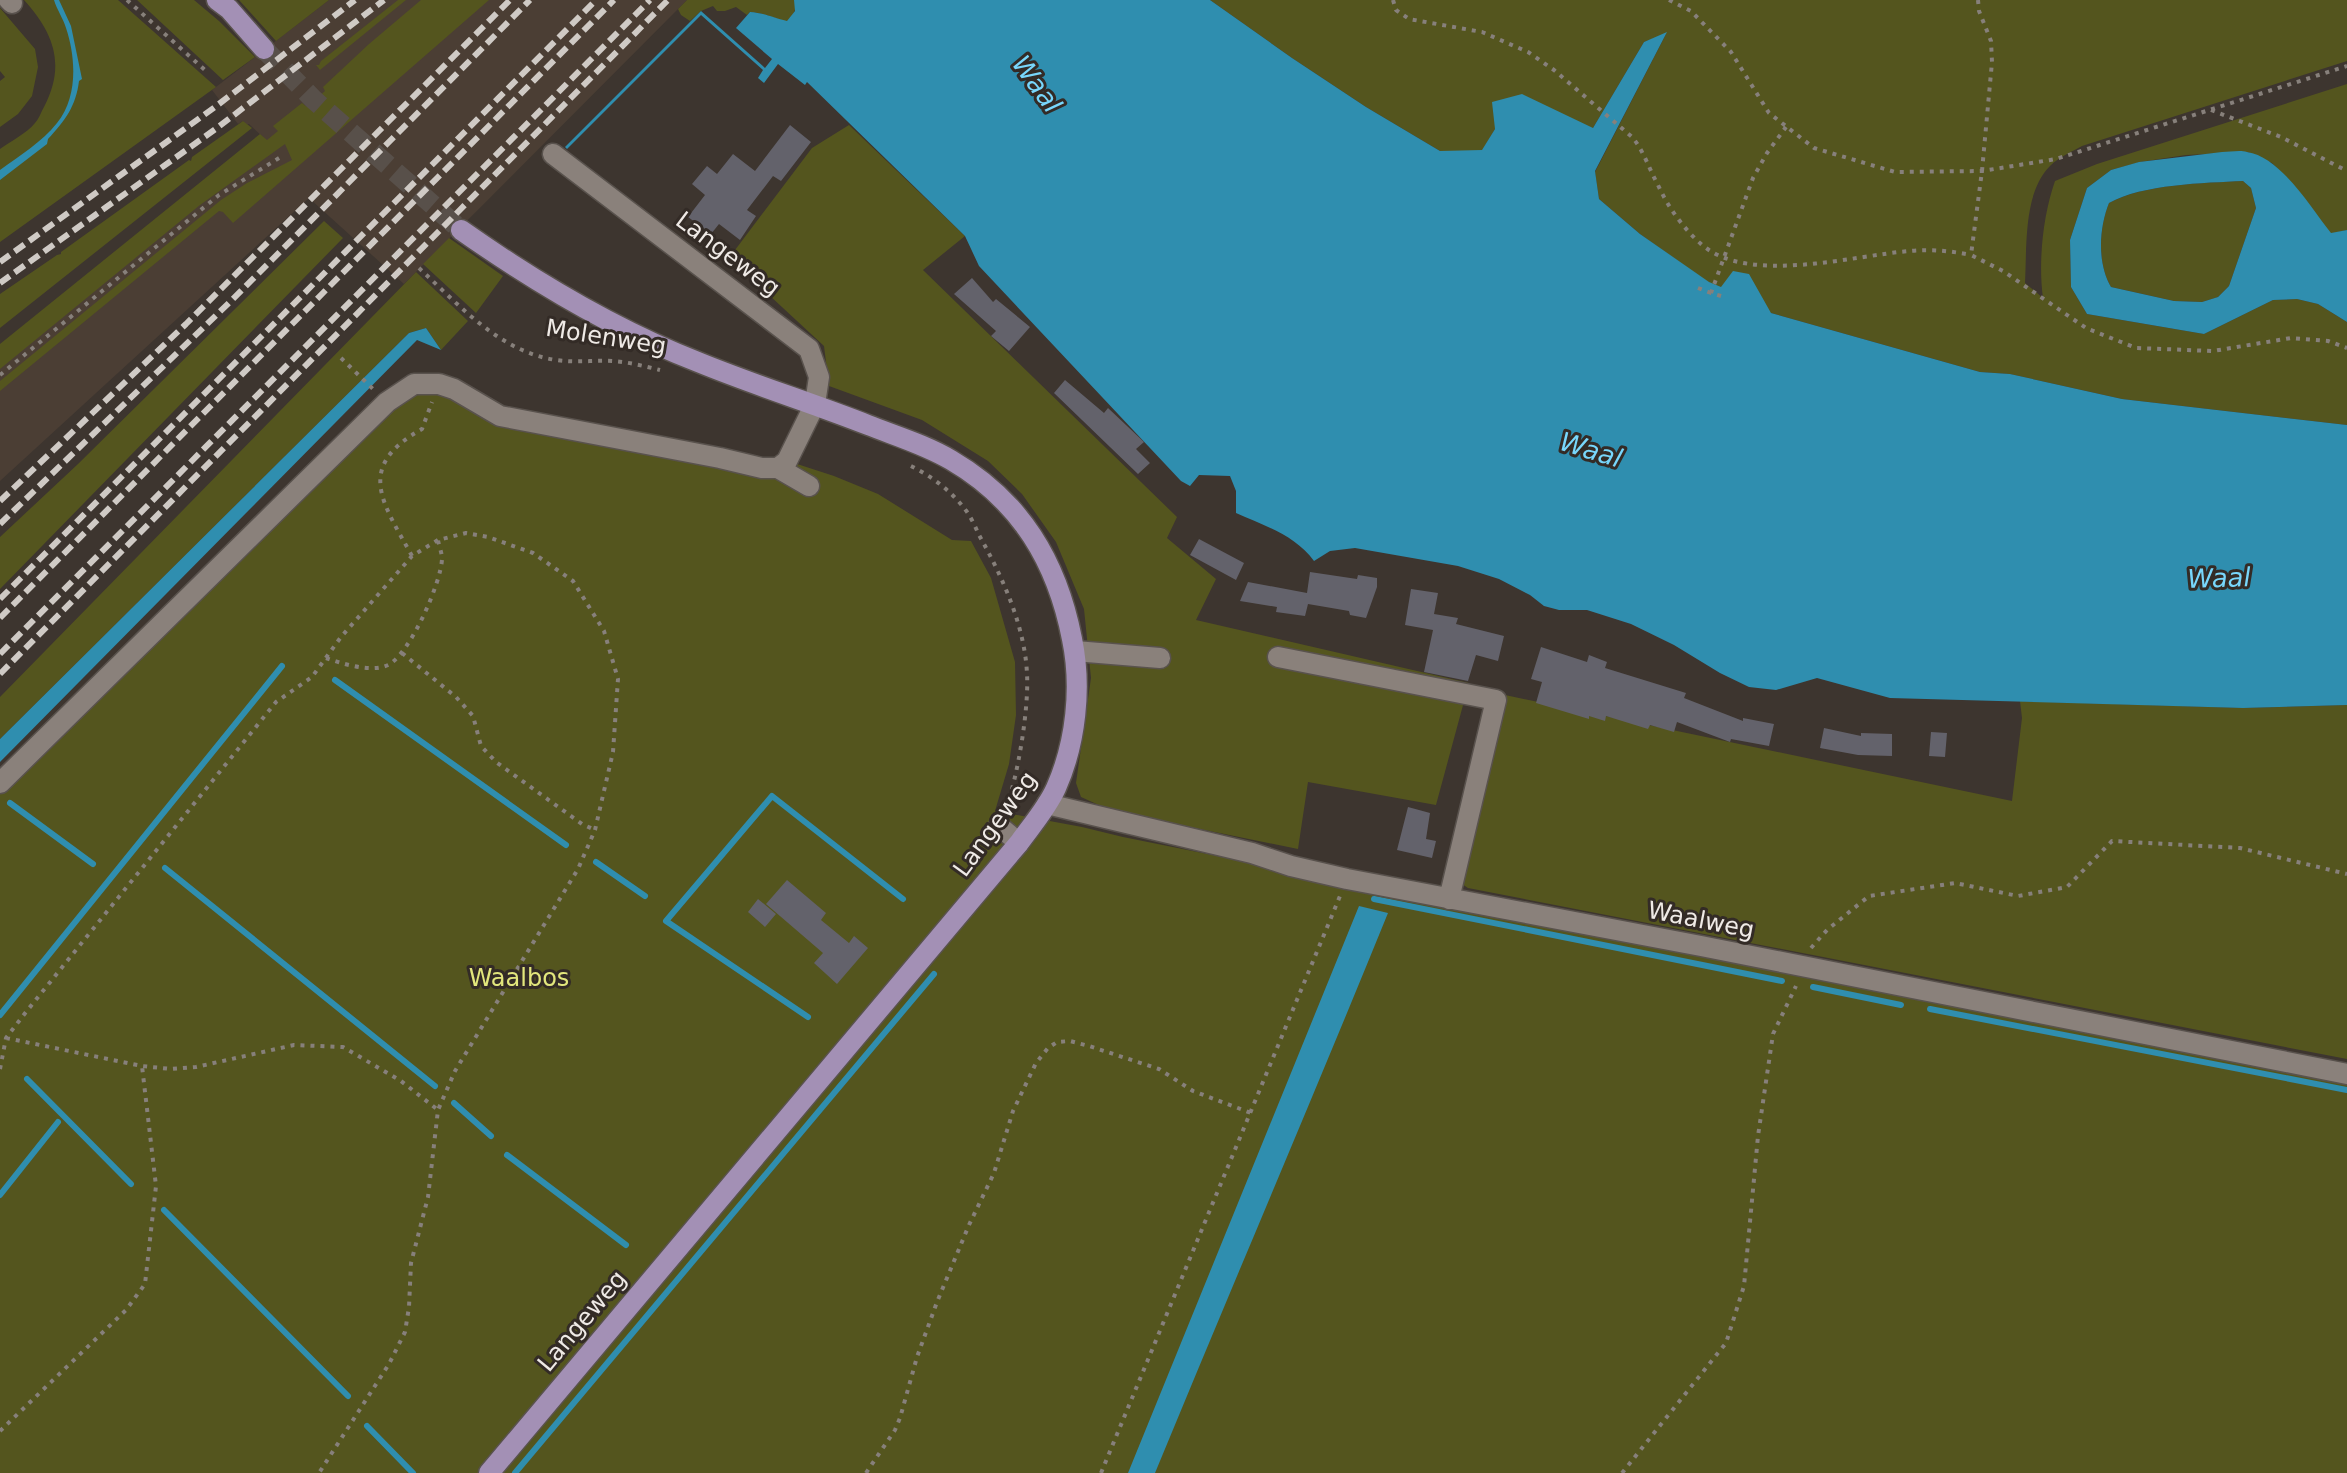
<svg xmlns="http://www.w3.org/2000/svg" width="2347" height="1473" font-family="'DejaVu Sans',sans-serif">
<rect width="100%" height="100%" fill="#3d352f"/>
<path fill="#4b3e34" d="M329 0H687L404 284 309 198 0 481V356L266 140 249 124 246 125 243 121 238 124 212 90Z"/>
<path fill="#54551e" d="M24 0H118L216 87 0 242V149C11 141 27 133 35 123 39 119 41 112 44 107 66 65 54 33 24 0Z
M137 0H194L219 21 255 57 223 80Z
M239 0H329L276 41Z
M398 0H406L320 70 316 65H319L321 61Z
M421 0H489L233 223 223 212 219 211 0 391V381L221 200 247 183 292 160 285 144 200 205 0 369V344L260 134 267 140 278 131 273 126 302 103 307 107 325 91 323 87 369 44Z
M687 0H794C798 10 793 14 787 22 774 18 764 13 750 12L747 15 736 7 725 11H717L713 6 701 11 690 21 681 15 678 9Z
M1210 0H2347V61L2082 146C2071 152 2059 157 2050 166 2023 193 2027 247 2025 283L2043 298C2038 262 2043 215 2055 181L2097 164 2347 84V230L2331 234 2287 178 2272 163 2248 152 2186 155 2140 162 2111 170 2087 188 2070 240 2071 287 2087 314 2204 334 2273 300 2297 299 2318 304 2347 322V425L2122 399 2010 374 1980 372 1771 313 1709 283 1640 234 1599 199 1595 172 1666 34 1644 42 1593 128 1495 129 1482 151H1440L1366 107 1292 58Z
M0 8 35 49 38 67 32 96 18 114 0 127V81L5 77 0 71Z
M243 121 252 128 0 328V294L57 255 61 254V252L189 160 191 161 192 157Z
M849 125 965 236 923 270 1177 517 1167 538 1216 579 1196 620 1469 683 1436 805 1308 782 1298 849 1112 811 1081 797 1076 783 1091 678 1084 609 1056 542 1022 494 988 461 922 420 829 386 824 346 729 258 812 148Z
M2243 181 2251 188 2256 208 2229 286 2218 297 2202 302 2174 301 2111 287C2097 263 2099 228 2109 203 2144 184 2203 183 2243 181Z
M324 221 343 238 0 589V537L78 464Z
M449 238 503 276 476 313 423 264Z
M416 272 468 321 441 350 426 328 409 333 0 739V697Z
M416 389 795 469 794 463 834 476 878 494 952 540 971 541 991 578 1015 662 1016 715 1009 764 995 811 1082 827 1123 837 2347 1084V1473H0V790L382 414Z
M1505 695 2012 801 2022 718 2020 701 2243 708 2347 705V1059L1468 888 1459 882Z"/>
<path fill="#2f8eaf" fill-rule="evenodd" d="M54 0H59L71 26 82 79 79 81C76 106 65 121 48 139L47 144 0 180V170C19 156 42 142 57 123 78 97 76 58 66 28 63 18 57 10 54 0Z
M794 0H1210L1292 58 1366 107 1440 151 1482 150 1495 129 1492 102 1522 94 1593 128 1644 42 1667 32 1595 171 1599 199 1640 234 1709 282 1721 287 1733 271 1749 274 1771 313 1980 372 2010 374 2122 399 2347 425V705L2243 708 1890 698 1817 678 1776 690 1749 687 1720 673 1674 645 1631 624 1587 610H1559L1544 606 1530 595 1499 579 1458 566 1355 548 1330 551 1314 561C1295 535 1265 526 1236 513V491L1230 476 1199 475 1190 486 1181 481 979 266 965 236 807 82 805 85 778 64 764 83 758 78 763 70 701 15 567 149 565 147 701 11 765 68 772 59 736 28 750 12C765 13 773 18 787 21L795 11Z
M2222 152C2230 152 2240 150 2247 152 2281 157 2311 208 2331 233L2347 230V322L2318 304 2297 299 2273 300 2204 334 2087 314 2071 287 2070 240 2087 188 2111 170 2139 162ZM2243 181 2251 188 2256 208 2229 286 2218 297 2202 302 2174 301 2111 287C2097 263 2099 228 2109 203 2143 184 2204 183 2243 181Z
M426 328 441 350 417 340 0 762V739L409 333Z
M1359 906 1388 913C1312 1100 1232 1286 1155 1473H1128Z"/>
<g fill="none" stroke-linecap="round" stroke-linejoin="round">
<path stroke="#2f8eaf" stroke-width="6" d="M335 680 566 845
M10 803 93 864
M596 862 645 896
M165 868 435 1086
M1374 899 1782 981
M1813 987 1901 1005
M1930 1009 2347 1090
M0 1015 282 666
M808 1017 666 921 772 796 903 899
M27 1079 131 1184
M454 1103 491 1136
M507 1155 626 1245
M0 1195 58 1122
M164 1210 348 1396
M367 1426 413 1473
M515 1473 934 974"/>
</g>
<path fill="#63626b" d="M790 125 811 142 781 181 773 176 747 210 756 216 740 240 719 224 711 234 688 217 705 195 692 184 707 166 717 174 733 154 755 171Z
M972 278 993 302 996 299 1030 327 1009 351 991 336 996 331 954 294Z
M1065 380 1104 413 1108 408 1144 442 1136 449 1150 463 1138 474 1054 393Z
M1199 539 1244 563 1236 580 1190 555Z
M1310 572 1357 579 1358 575 1377 578V587L1366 618 1350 615 1349 611 1308 604 1305 616 1276 612 1277 607 1240 601 1248 582 1307 593Z
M1411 589 1438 593 1434 614 1458 618 1456 624 1504 636 1498 661 1476 655 1468 681 1424 672 1433 630 1405 625Z
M1541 647 1587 662 1589 655 1607 662 1605 668 1686 693 1684 698 1743 721V718L1774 724 1769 746 1731 739 1730 742 1677 722 1674 732 1650 725 1648 729 1606 716 1605 721 1589 716V719L1536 703 1542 682 1531 679Z
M1824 728 1861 736V733L1892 734V756L1858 755 1820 748Z
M1931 732 1947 733 1945 757 1929 756Z
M1408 807 1430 813 1426 839 1436 841 1432 858 1397 850Z
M787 880 826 913 821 920 849 943 854 936 868 948 837 984 814 963 823 953 766 904Z
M758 899 776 914 765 927 748 912Z"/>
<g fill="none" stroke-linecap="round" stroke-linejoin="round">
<path stroke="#58504a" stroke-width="20" stroke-dasharray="20 10" stroke-linecap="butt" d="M264 49 313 99 461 230"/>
<defs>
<path id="minor" d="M9 0 12 3
M778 468 809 486
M1075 651 1160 658
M1278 657 1496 700 1449 899
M0 783 387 402 414 384H439L454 389 500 416 720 458 762 468H778L787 461 815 404 819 377 809 349 553 154
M1047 804 1252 853 1291 866 1347 879 1701 946 2347 1074
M999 826 1019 843"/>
<path id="major" d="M217 0 229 9 264 49
M461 230C535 282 613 329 698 362 754 385 812 403 868 425 896 436 926 445 951 460 1021 501 1057 562 1072 639 1082 687 1076 743 1056 788 1047 808 1032 825 1019 843L489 1473"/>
</defs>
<use href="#minor" stroke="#59524d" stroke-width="23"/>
<use href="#major" stroke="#59524d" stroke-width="23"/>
<path stroke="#87807b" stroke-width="4" stroke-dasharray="4 6" stroke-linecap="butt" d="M127 0 206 71
M1393 0 1396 10 1409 19 1482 32 1528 52 1554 70 1632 137C1644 151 1649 169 1658 185 1668 207 1683 228 1701 244 1748 286 1854 255 1910 251 1932 249 1951 251 1971 255
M1669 0 1691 11 1731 52 1769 113 1814 148 1895 172 1982 171 2056 159 2347 66
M1978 0 1979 11 1991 41 1992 62 1982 171 1971 255 2003 271 2086 328 2136 348 2213 351 2291 338 2328 341 2347 348
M2211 110 2281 137 2347 171
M419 268C459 305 500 352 556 360 576 363 593 360 612 361 628 362 644 366 660 370
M1698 288 1711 293
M1721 296 1711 293 1753 178 1767 153 1786 127
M341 358 374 390
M0 375 219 195 284 155
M911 466C931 476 950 490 964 508 970 515 975 526 979 535 1002 576 1025 626 1027 674 1029 708 1018 776 1006 808
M412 556C383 503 354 467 422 429L432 402
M402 653 456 697 473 716 481 746 496 762 582 824 595 830
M326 658C343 664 371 673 388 665 410 654 441 583 442 559 442 553 439 546 438 540
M1012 793 1029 798
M1811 948 1827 930 1869 896 1955 883 2018 896 2067 887 2112 841 2240 848 2347 874
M6 1038 142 1066 171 1069 196 1067 294 1045 343 1047 401 1081 438 1110
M0 1069 6 1038 26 1012 276 702 312 677 341 637 412 556 438 540 466 533 488 537 533 553 573 581 604 631 618 679 613 752 595 830 578 869 455 1071 438 1110 428 1197 411 1263 409 1307 405 1332 389 1364 319 1473
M0 1431 126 1310 145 1284 156 1186 142 1066
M866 1473 895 1430 900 1418 917 1357 937 1302 969 1225 994 1173 1013 1111 1036 1063 1048 1048 1057 1042 1070 1041 1089 1046 1159 1069 1193 1091 1251 1113
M1101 1473 1340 896
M1622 1473 1726 1343 1744 1286 1758 1136 1773 1034 1796 986"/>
<use href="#minor" stroke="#8a817b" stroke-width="20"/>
<use href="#major" stroke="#a390b5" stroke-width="20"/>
<path stroke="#cfcac5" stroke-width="6" stroke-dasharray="12 6" stroke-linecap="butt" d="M0 262 215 107 355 0
M0 283 217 128 384 0
M0 501 186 324 510 0
M0 524 233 299 530 0
M0 599 596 0
M0 618 614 0
M0 654 650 0
M0 674 668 0"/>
</g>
<g text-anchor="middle" stroke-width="6" stroke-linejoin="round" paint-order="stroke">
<g font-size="24" fill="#efeae6" stroke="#332b26">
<text transform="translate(728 254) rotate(37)" y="8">Langeweg</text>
<text transform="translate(606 337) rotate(9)" y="8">Molenweg</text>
<text transform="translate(995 824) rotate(-54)" y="8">Langeweg</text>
<text transform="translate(1701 920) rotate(11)" y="8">Waalweg</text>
<text transform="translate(582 1321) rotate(-50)" y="8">Langeweg</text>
</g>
<g font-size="24" fill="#e2e67c" stroke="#332b26">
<text x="519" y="986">Waalbos</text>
</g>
<g font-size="26" font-style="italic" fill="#78d7fc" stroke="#332b26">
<text transform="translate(1037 84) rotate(54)" y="9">Waal</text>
<text transform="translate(1591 450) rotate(17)" y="9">Waal</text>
<text transform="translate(2219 578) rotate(-2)" y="9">Waal</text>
</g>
</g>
</svg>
